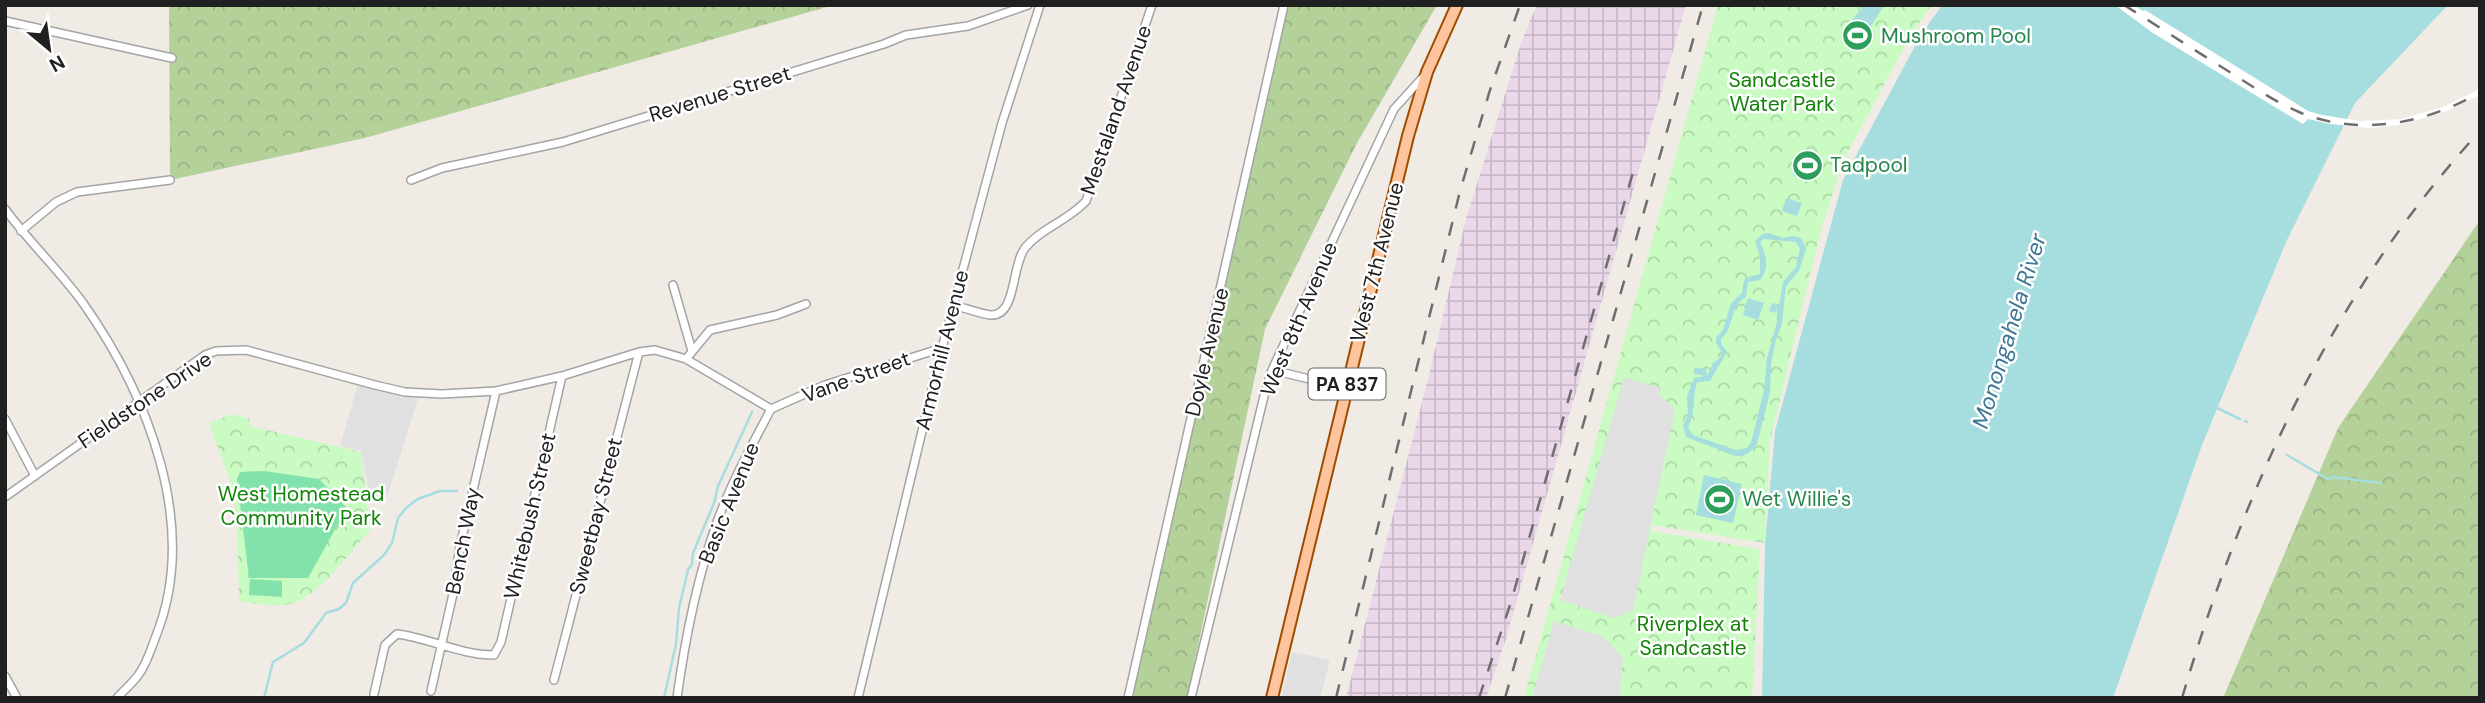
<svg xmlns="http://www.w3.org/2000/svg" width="2485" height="703" font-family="'DM Sans',sans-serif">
<defs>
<pattern id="industrial-grid" width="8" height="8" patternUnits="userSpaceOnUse" patternTransform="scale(1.75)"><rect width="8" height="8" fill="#ead8ea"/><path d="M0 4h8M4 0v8" fill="none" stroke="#c8b9c8"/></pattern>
<pattern id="forest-crowns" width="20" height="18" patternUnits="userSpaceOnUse" patternTransform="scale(1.75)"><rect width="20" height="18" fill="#b4d19a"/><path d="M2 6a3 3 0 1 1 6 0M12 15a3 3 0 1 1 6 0" fill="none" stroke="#9ab384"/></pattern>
<pattern id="park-crowns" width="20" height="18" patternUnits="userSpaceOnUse" patternTransform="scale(1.75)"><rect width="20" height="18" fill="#c9fbc3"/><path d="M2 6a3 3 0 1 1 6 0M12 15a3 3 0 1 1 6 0" fill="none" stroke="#acd7a7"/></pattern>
</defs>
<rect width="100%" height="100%" fill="#f1ebe6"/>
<path fill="url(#industrial-grid)" d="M1537 5H1686L1505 642 1486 698H1346L1428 379 1466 219 1522 40Z"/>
<path fill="url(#forest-crowns)" d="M169 5H834L365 138 170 180Z
M1284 5H1437L1357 143 1265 329 1187 698H1128Z
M2480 220V698H2223L2338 428Z"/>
<path fill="url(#park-crowns)" d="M1718 5H1931L1908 40 1844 159 1821 229 1770 441 1765 543 1652 525 1651 531 1760 549 1752 698H1524Z
M233 414 250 419V426L361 452 370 530C353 549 317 597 294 603 277 608 256 604 239 601L237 520 232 487 209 423Z"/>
<path fill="#83e2ac" d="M264 471 319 479 347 508 308 578H249L237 479 240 472Z
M250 579 282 581V597L249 595Z"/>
<path fill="#e0e0e0" d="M1624 377 1661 388 1660 396 1675 409 1633 610 1613 618 1560 600Z
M358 384 418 399 387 497 370 495 361 451 340 446Z
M1554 621 1604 637 1623 658 1619 698H1532Z
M1292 652 1330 660 1320 698H1281Z"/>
<path fill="#a6dddf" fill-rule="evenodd" d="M1864 5H1890L1883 7 1871 26 1867 49 1846 45 1850 23Z
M1942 5H2448L2355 103 2287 240 2202 445 2113 698H1762L1765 546 1775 431 1843 180 1921 35Z
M1804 151 1819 157 1820 164 1815 177 1799 179 1793 175 1792 170 1799 153Z
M1786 198 1802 203 1797 216 1782 211Z
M1769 233 1783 238 1793 236 1801 238 1806 249 1799 271 1786 286 1782 323 1776 340 1771 364 1770 392 1757 444 1749 453 1742 456H1735L1686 437 1683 425 1688 415 1687 396 1694 378 1705 376 1693 373 1695 368 1706 369 1707 376 1713 363 1720 358 1722 352 1716 344V338L1723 330 1731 303 1742 293C1745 274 1743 279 1760 274V257L1755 241 1762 234ZM1763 239 1796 242 1800 249 1796 267 1783 282 1779 305 1772 303 1769 311 1775 313 1777 309V322L1767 358 1764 390 1751 443 1747 448 1735 450 1693 435 1688 427C1696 413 1692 398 1697 382L1710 381 1727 352 1721 344V339C1735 327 1729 306 1746 297L1748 282 1760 280C1770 269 1766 254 1760 242Z
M1748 298 1764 303 1758 320 1743 315Z
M1704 475 1742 484 1733 523 1696 515Z"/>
<path fill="#fff" d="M2115 5H2133L2143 11 2145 10 2308 111 2322 115 2360 121 2402 119 2443 107 2480 89V95L2445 112 2399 125 2369 128 2330 124 2308 119 2303 124 2153 33Z"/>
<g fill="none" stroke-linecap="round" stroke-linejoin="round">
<path stroke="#a6dddf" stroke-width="2.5" d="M2215 407 2240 419
M2245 421 2247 422
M2287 455 2328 479 2333 477 2381 483
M264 698 273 662 304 643 326 613 339 609 346 603 353 583 384 555 392 543 398 518 407 507 418 499 440 491H457
M664 698 676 644 679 608 688 570 692 564 693 553 714 503 718 486 752 412"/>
<defs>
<path id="minor" d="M5 21 172 58
M411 180 442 168 563 142 884 44 906 35 968 26 1028 5
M5 209C29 242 59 270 83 303 148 395 200 526 156 636 151 649 147 663 139 674 133 683 124 690 117 698
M21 231 56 202 77 192 170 180
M673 285 692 351
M953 305C965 308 978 313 990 315 1017 317 1011 266 1025 248 1040 229 1069 220 1086 201L1152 5
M686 359 771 409
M1272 370 1347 388
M771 409 825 385 942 348
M5 419 35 476
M5 497 205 355 216 351 246 350 375 385 405 392 442 394 496 391 562 376 639 352 655 350 686 359 710 330 777 315 806 304
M5 676 17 698
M554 680 639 352
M431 691 453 594 460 546 496 391
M374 694 385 645 397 634C430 638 460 655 494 655L501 642 562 376
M677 698C685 639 696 582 716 525 730 485 751 447 771 409
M858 698 942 348 1002 123 1040 5
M1128 698 1284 5
M1191 698 1265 392 1272 370 1394 109 1425 75"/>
<path id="primary" d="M1272 698 1408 136 1427 72 1457 5"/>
</defs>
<use href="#minor" stroke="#a4a4a4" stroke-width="10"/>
<use href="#primary" stroke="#9c4d00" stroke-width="14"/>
<use href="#minor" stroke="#fff" stroke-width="7"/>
<use href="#primary" stroke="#fec49e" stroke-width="10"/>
<path stroke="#6e6e6e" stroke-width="2.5" stroke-dasharray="14 14" stroke-linecap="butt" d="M2124 5C2156 25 2188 46 2220 66 2246 82 2271 100 2299 112 2358 137 2427 124 2480 92
M1336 698 1460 191 1490 90 1520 5
M1479 698 1511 602 1635 165
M1505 698 1703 5
M2182 698C2243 491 2333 291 2480 131"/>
</g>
<defs>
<symbol id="stadium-disc" viewBox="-11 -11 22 22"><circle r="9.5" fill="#2e9e5b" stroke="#fff"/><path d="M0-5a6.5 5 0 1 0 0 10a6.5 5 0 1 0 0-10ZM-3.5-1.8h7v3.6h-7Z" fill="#fff"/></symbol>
</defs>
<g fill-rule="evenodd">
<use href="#stadium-disc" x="1840" y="18" width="35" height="35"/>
<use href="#stadium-disc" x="1790" y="148" width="35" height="35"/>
<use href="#stadium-disc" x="1702" y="482" width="35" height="35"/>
</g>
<g text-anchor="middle" stroke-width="5" stroke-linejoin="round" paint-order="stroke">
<rect fill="#fff" stroke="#636363" stroke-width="2" x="1308.5" y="368.5" width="77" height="31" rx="5"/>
<g font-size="19" font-weight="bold" fill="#202020">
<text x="1347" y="391">PA 837</text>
</g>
<g font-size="21" fill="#27864d" stroke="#fff" text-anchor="start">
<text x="1881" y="43">Mushroom Pool</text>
<text x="1830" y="172">Tadpool</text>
<text x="1742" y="506">Wet Willie's</text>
</g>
<g font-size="21" fill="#148409" stroke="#fff">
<text x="1782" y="87">Sandcastle<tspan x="1782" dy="24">Water Park</tspan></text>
<text x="301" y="501">West Homestead<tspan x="301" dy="24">Community Park</tspan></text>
<text x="1693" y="631">Riverplex at<tspan x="1693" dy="24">Sandcastle</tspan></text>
</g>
<g font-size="21" fill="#202020" stroke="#fff">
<text transform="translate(720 94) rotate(-17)" y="7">Revenue Street</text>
<text transform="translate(1116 110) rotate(-71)" y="7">Mestaland Avenue</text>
<text transform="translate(1377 262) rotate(-76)" y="7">West 7th Avenue</text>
<text transform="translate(1299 319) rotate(-67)" y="7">West 8th Avenue</text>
<text transform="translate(942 350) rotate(-76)" y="7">Armorhill Avenue</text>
<text transform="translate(1207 352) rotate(-77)" y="7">Doyle Avenue</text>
<text transform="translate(856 377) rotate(-20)" y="7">Vane Street</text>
<text transform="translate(145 400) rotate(-34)" y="7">Fieldstone Drive</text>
<text transform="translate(729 503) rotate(-68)" y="7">Basic Avenue</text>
<text transform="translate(530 516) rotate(-77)" y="7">Whitebush Street</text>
<text transform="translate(596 516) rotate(-76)" y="7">Sweetbay Street</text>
<text transform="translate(463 541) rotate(-79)" y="7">Bench Way</text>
</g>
<g font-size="23" font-style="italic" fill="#3e7793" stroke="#fff">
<text transform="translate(2009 331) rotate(-73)" y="8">Monongahela River</text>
</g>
</g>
<rect width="2485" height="703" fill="none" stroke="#202020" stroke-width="14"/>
<g transform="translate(49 49) rotate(151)" stroke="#ffffff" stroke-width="5" paint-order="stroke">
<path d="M0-5L12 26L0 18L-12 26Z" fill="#202020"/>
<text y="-10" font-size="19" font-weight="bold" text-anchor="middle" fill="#202020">N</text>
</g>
</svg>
